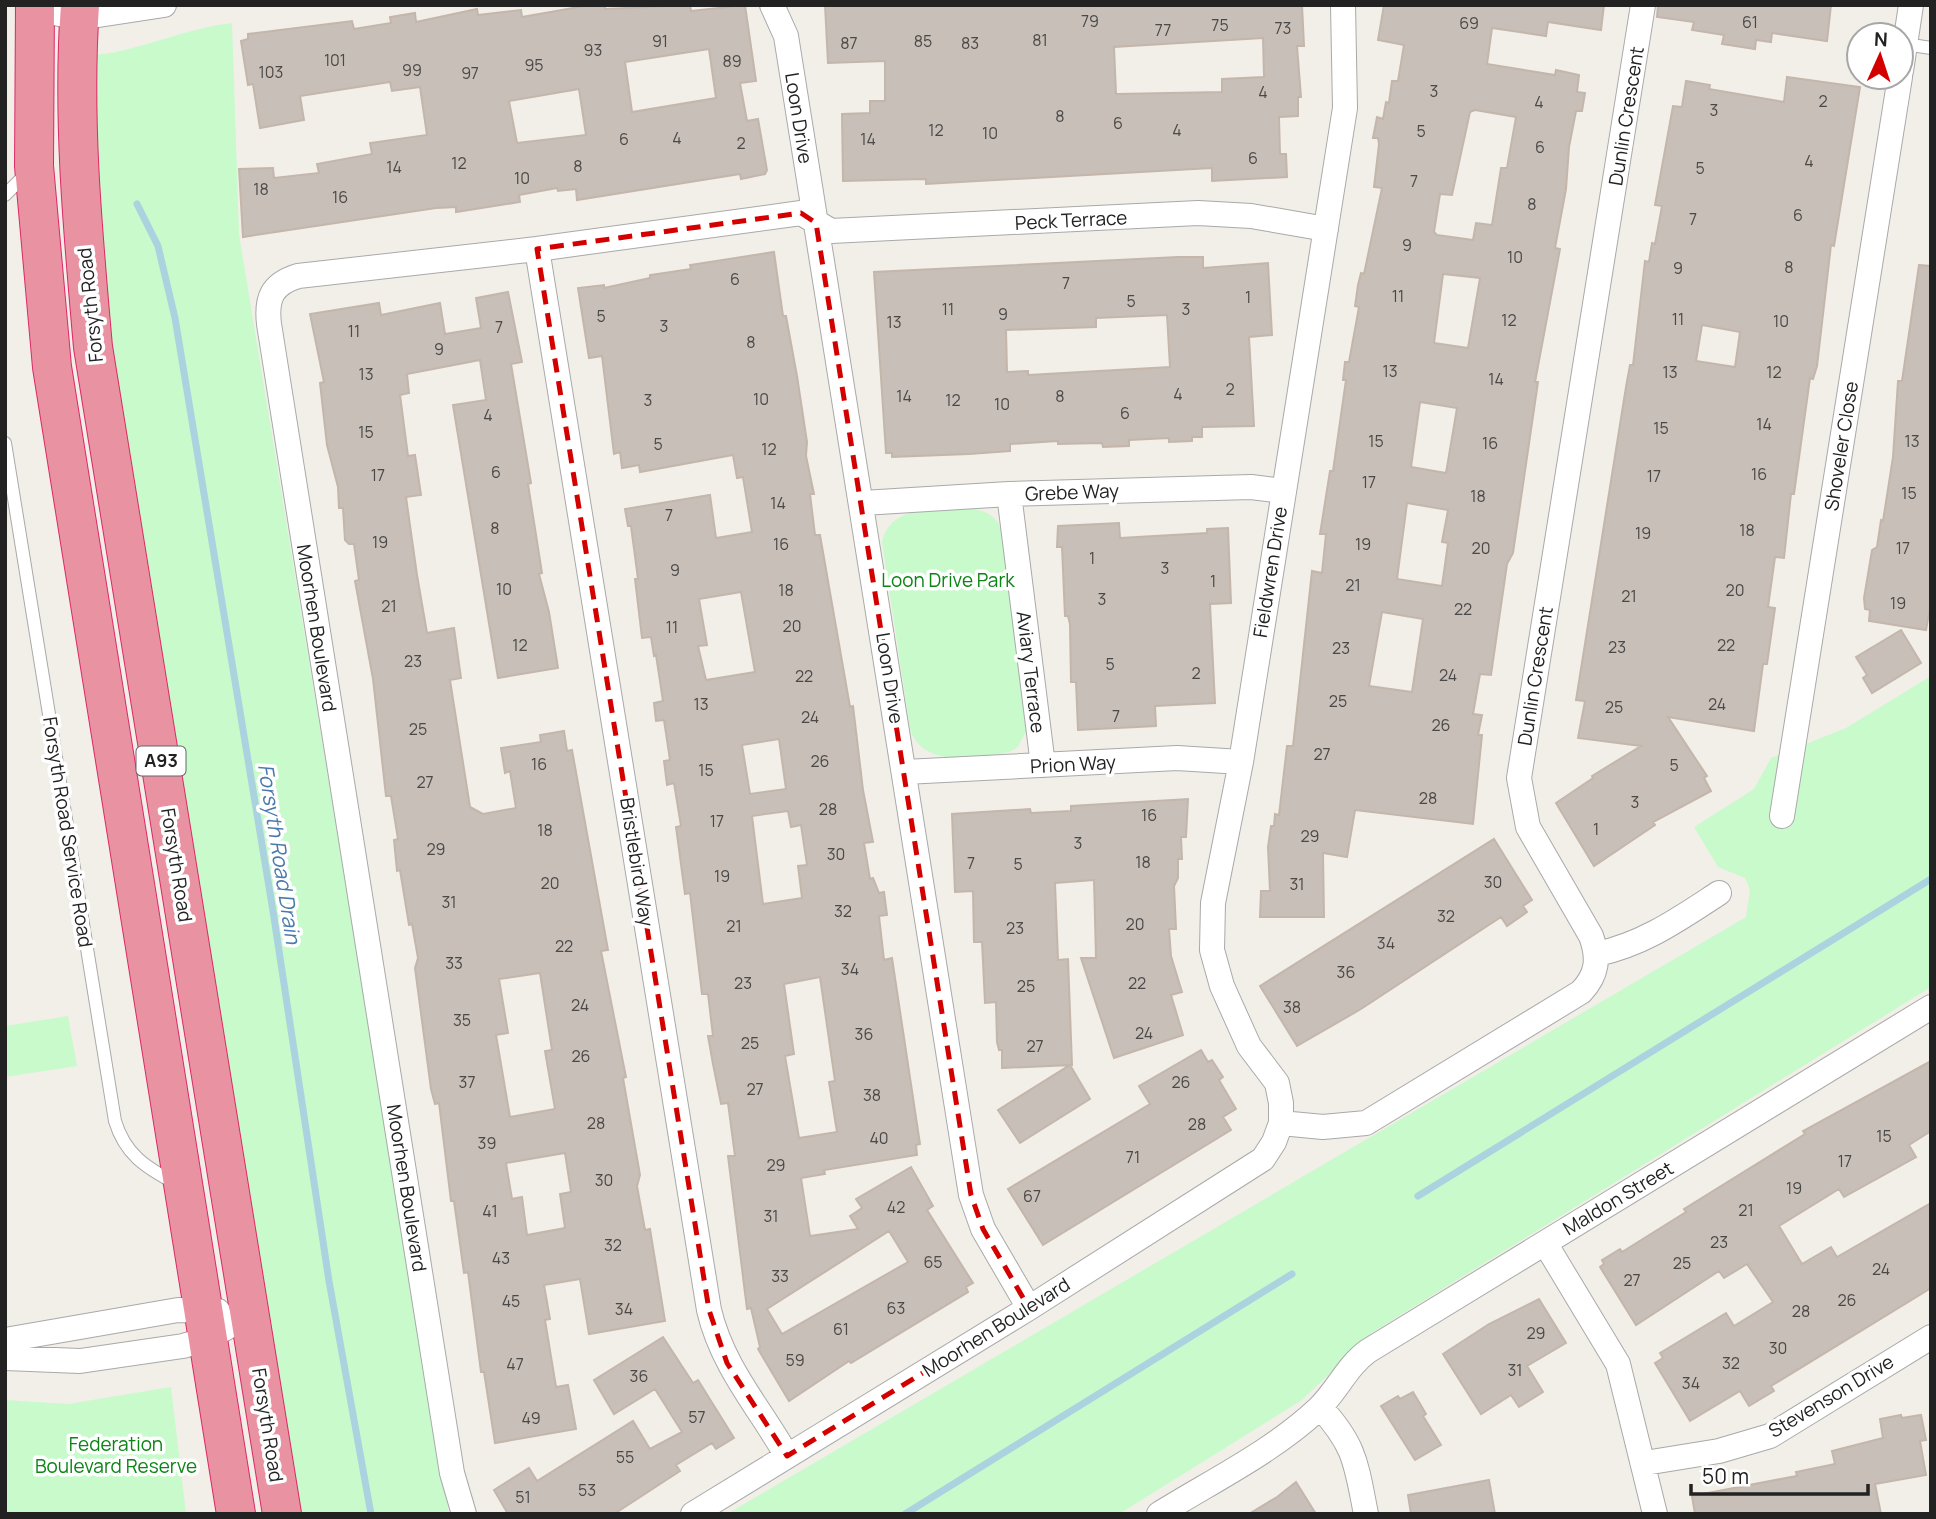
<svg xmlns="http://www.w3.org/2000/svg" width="1936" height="1519" font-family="Manrope,sans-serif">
<rect width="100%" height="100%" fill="#f2efe9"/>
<path fill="#c8facc" d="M232 23 239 234 449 1514H294L94 239 96 55C143 50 185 28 232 23Z
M972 509C988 511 998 517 1002 533L1026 732 1017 748 1009 752C977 759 922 768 910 729L882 542C891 502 940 511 972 509Z
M1931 676V987L1373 1332 1302 1400 1119 1514H727L1746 917 1750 890 1745 878 1718 867 1694 827 1754 789 1771 758 1846 728Z
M68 1016 77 1066 5 1077V1026Z
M171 1387 186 1514H5V1400L68 1404Z"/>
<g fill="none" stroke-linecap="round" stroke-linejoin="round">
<path stroke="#aad3df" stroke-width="7" d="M137 204 158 246 175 318 273 911 329 1281 371 1514
M1418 1196 1931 879
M905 1514 1292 1274"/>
</g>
<path fill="#c7bfb8" stroke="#c4b6ab" stroke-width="2" fill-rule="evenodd" d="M590 5H605V9L690 5 691 11 745 5 756 81 740 83 747 121 758 119 767 170 765 174 741 179 740 174 577 200 576 189 558 191 557 188 519 195 520 202 456 212V207L436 208 243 237 239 169 273 168 274 178 319 173 317 164 372 154 370 143 427 135 420 87 392 91 390 82 300 96 304 120 260 128 253 84 248 85 241 41 248 39V34L352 21 354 29 391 23 390 17 415 13 416 22 477 9 478 15 521 10 522 17ZM709 49 716 98 632 112 625 62ZM579 89 586 135 517 143 509 101Z
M825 5H1302L1304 46H1297L1301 97H1298V116L1279 117 1280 154H1286L1287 177 1212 181V168L926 184V179L843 181 842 114 870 113V101H885V61L828 63ZM1263 38 1264 77 1222 79V92L1116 94 1114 47Z
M1384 5H1604L1601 30 1548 22 1546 36 1492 28 1487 64 1555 75 1556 70 1579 75 1577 92 1585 93 1582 111H1576L1569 147 1566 189 1555 248 1560 249 1535 382H1538L1513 553 1507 564 1491 675 1480 674 1473 714 1482 715 1478 735H1482L1473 824 1355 810 1347 857 1323 853 1324 917H1260L1261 891H1270L1268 847 1271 826H1274L1275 814 1279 815 1287 746H1293L1312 571 1322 573 1326 534H1320L1330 471H1333L1346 380H1343L1345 362H1349L1359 307 1355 306 1358 285 1361 273 1364 274 1382 188 1374 187 1379 144 1378 138H1373L1377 117 1383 119 1386 102 1389 103 1392 81H1398L1404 45 1378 40ZM1475 110 1516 117 1507 168H1501L1492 225 1476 223 1473 240 1437 235 1434 232 1440 194 1452 195 1470 112ZM1443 274 1480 278 1468 348 1434 343ZM1420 402 1457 408 1446 473 1411 467ZM1407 503 1448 510 1442 542 1448 543 1442 586 1397 579ZM1382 612 1423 619 1412 692 1369 686Z
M1658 5H1831L1827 41 1772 33 1771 42 1756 40 1755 49 1722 44 1724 35 1692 30 1694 22 1657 17Z
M1787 77 1860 87 1834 246 1831 245 1817 366 1813 379 1810 378 1794 494H1791L1784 558 1775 557 1768 607 1775 608 1767 664H1763L1754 731 1668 717 1707 776 1704 778 1711 791 1653 822 1655 825 1594 866 1556 803 1593 778 1592 776 1641 746 1578 738 1585 701 1576 700 1626 387 1630 365H1633L1645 261 1649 262 1652 243 1655 244 1662 206 1655 205 1673 106 1682 107 1686 81 1710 85 1709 89 1784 102ZM1702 325 1740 332 1735 367 1696 361Z
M774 252 783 316H786L797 376 807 442 806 456 814 494H810L815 535H820L850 707 853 706 863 790 873 842 864 843 870 879 873 878 879 893 884 892 887 915 879 916 884 960 892 958 920 1144 916 1145 917 1155 824 1170 825 1174 801 1178 810 1236 858 1229 850 1216 862 1208 856 1199 911 1167 933 1206 927 1210 973 1283 966 1287 968 1292 851 1363 849 1361 789 1401 758 1349 760 1347 751 1308 747 1309 728 1156H735L728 1103 721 1104 713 1064 708 1036H713L708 994H702L690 893 685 894 676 827 681 826 674 783 667 785 664 761 670 760 664 720 656 721 654 703 663 701 656 655 654 656 651 637 642 638 635 579H638L631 526H628L625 509 710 495 716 538 752 532 743 477 737 478 733 455 640 472 639 465 622 468 620 452 614 454 602 356 589 358 578 288 604 285V288L650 278V275L691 269 690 265ZM741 592 755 672 706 680 698 646 707 645 699 599ZM779 739 786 789 750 794 742 745ZM788 811 791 827 801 825 807 865 798 866 802 898 763 904 752 816ZM820 977 835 1081 829 1082 837 1132 799 1138 785 1056 794 1054 784 984ZM889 1231 908 1262 782 1334 767 1309Z
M1178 257H1203V268L1268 263 1272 335 1249 337 1254 426 1202 427V437H1192V441L1169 442V438L1129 440V446L1103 447 1102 443 1058 444V441L1010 444V451L969 454 892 457V453H886L874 272ZM1167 315 1170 367 1028 375V371L1007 372 1006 330 1096 327V318Z
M1919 265 1931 266V603L1926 630 1869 621 1870 610 1865 609 1864 598 1872 550 1877 547 1881 520 1883 521 1893 457 1898 381H1902Z
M508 292 522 362 511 364 531 483 528 484 542 573 539 574 549 612 558 668 498 678 453 405 486 400 480 360 407 374 409 393 400 395 408 456 415 455 421 495 406 497 417 575 427 633 454 628 461 678 450 680 470 807 483 814 516 808 510 771 505 773 501 748 541 742 540 735 564 731 567 751 572 750 608 950 601 951 626 1077 623 1078 640 1175 637 1186 645 1230 650 1229 665 1321 589 1334 580 1279 544 1285 550 1319 545 1320 556 1387 568 1385 576 1429 495 1443 484 1372H481L468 1272 464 1273 454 1201H451L439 1103 435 1104 431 1089 415 968 418 958 412 924 409 925 400 870 397 871 394 840 398 839 391 796H386L373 679 355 581 359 580 354 544H349L345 540 343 508H339L338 487 327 445 320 383 324 382 310 314 379 303 381 315 440 303 445 334 481 328 476 298ZM540 973 552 1050 545 1051 555 1109 510 1117 496 1035 508 1033 499 979ZM565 1153 571 1192 560 1194 565 1228 527 1235 522 1197 512 1199 506 1163Z
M1119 523 1120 538 1207 533V529L1228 528 1231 603 1210 604 1215 703 1155 706 1156 726 1078 730 1076 682H1071L1070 624 1068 616H1065L1062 547H1057L1058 526Z
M1901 630 1921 663 1872 693 1863 678 1867 675 1856 657Z
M1188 799 1186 837H1181L1182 859H1178V878L1174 886 1176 929H1169L1171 956 1182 992 1171 995 1183 1035 1114 1058 1081 958H1096L1094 880 1055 883 1058 960 1068 959 1072 1065 1002 1068V1050H999L997 1042 996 1002 985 1003 982 942H974L973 891 955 892 952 814 1030 809 1031 813 1071 811V806Z
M1494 839 1532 900 1523 906 1527 912 1507 926 1501 917 1361 1009 1297 1046 1260 986Z
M1201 1050 1208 1062 1212 1060 1223 1077 1219 1080 1236 1109 1223 1117 1231 1130 1043 1245 1008 1189 1150 1104 1139 1086Z
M1931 1061V1131L1909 1145 1916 1157 1844 1197 1839 1189 1779 1226 1802 1264 1831 1247 1837 1257 1931 1203V1288L1771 1386 1774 1391 1749 1406 1740 1391 1690 1421 1655 1363 1663 1358 1660 1353 1726 1313 1734 1326 1773 1302 1747 1264 1724 1278 1719 1271 1636 1325 1600 1267 1604 1264 1602 1260 1620 1249 1622 1252 1686 1212 1684 1209 1805 1134 1803 1131Z
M1070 1065 1090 1099 1020 1143 998 1110Z
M1539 1299 1566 1343 1527 1366 1543 1392 1519 1407 1511 1395 1481 1414 1443 1354 1489 1324Z
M663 1337 693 1383 698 1380 734 1438 716 1449 712 1443 676 1465 680 1471 614 1514H508L494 1490 529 1468 537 1481 633 1421 650 1449 682 1432 655 1389 614 1414 594 1380Z
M1413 1392 1426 1414 1423 1416 1441 1445 1415 1460 1381 1406 1398 1396 1400 1399Z
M1901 1415 1902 1418 1921 1415 1926 1440 1920 1441 1926 1475 1875 1484 1881 1514H1695L1692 1496 1791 1477 1797 1476 1796 1472 1835 1464 1832 1451 1883 1438 1880 1419Z
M1489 1480 1495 1514H1411L1408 1495Z
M1296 1482 1316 1514H1249L1277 1497Z"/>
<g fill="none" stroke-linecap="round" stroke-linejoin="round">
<defs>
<path id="lane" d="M1905 44 1931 48
M5 195 27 173
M5 443 115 1121C125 1154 145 1167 175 1183"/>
<path id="street" d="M772 5 786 36 971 1195 983 1229 1029 1308
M35 9 79 18 164 5
M1901 71 1911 5
M537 249 709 1310C722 1366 759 1407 787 1456
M1009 494 1043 765
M863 503 1009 494 1251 487 1282 491
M905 772 1177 758 1241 762
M1782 816 1900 77
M1597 954C1644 944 1679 919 1719 893
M1281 1123 1323 1127 1366 1123 1581 992C1598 974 1599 958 1591 936L1528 827 1519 778 1643 5
M1545 1243 1618 1364 1655 1514
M5 1340 178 1310 218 1311
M5 1358 80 1361 183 1346 207 1339 250 1314
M1320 1407C1356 1446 1356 1464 1366 1514
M1645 1463 1719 1451 1770 1436 1931 1337
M464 1514 452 1473 269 324C266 298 272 284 298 276L537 249 801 213 831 231 1198 213 1251 216 1326 229
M693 1514 1029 1308 1263 1159 1274 1142 1281 1123V1103L1277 1083 1249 1046 1222 986 1212 950 1213 903 1241 762 1345 108 1343 5
M1159 1514C1212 1481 1272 1452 1318 1409 1337 1391 1347 1366 1368 1351L1931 1007"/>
<path id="highway" d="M35 5 34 166 52 367 236 1514
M80 5C72 119 83 233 93 347L282 1514"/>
</defs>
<use href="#lane" stroke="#a9a9a9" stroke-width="14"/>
<use href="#street" stroke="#a9a9a9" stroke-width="26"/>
<use href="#highway" stroke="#dc2a67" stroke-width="40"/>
<use href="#lane" stroke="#fff" stroke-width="12"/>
<use href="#street" stroke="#fff" stroke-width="24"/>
<use href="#highway" stroke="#e892a2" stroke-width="38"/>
</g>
<path fill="none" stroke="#d40000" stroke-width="5" stroke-dasharray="14 9" stroke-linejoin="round" d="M801 213 816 223 971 1195 983 1229 1029 1308 787 1456 727 1363 709 1310 537 249Z"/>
<g text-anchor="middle" stroke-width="7" stroke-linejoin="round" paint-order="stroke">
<g font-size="16" fill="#4b4948">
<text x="1090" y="27">79</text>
<text x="1750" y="28">61</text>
<text x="1469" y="29">69</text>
<text x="1220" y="31">75</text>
<text x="1283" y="34">73</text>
<text x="1163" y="36">77</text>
<text x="1040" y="46">81</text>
<text x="660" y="47">91</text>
<text x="923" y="47">85</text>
<text x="849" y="49">87</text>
<text x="970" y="49">83</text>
<text x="593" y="56">93</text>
<text x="335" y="66">101</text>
<text x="732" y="67">89</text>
<text x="534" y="71">95</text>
<text x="412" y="76">99</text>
<text x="271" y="78">103</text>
<text x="470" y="79">97</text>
<text x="1434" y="97">3</text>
<text x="1263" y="98">4</text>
<text x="1823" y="107">2</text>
<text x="1539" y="108">4</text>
<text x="1714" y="116">3</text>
<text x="1060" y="122">8</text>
<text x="1118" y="129">6</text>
<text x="936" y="136">12</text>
<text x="1177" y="136">4</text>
<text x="1421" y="137">5</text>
<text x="990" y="139">10</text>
<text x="677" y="144">4</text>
<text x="624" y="145">6</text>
<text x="868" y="145">14</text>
<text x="741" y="149">2</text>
<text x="1540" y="153">6</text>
<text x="1253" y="164">6</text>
<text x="1809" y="167">4</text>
<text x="459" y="169">12</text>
<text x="578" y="172">8</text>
<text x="394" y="173">14</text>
<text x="1700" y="174">5</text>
<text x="522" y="184">10</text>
<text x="1414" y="187">7</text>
<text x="261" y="195">18</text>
<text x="340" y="203">16</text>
<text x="1532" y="210">8</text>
<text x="1798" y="221">6</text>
<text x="1693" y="225">7</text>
<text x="1407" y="251">9</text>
<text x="1515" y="263">10</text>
<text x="1789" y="273">8</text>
<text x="1678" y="274">9</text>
<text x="735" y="285">6</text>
<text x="1066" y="289">7</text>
<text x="1398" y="302">11</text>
<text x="1248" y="303">1</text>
<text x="1131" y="307">5</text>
<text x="948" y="315">11</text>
<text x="1186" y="315">3</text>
<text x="1003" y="320">9</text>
<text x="601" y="322">5</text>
<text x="1678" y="325">11</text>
<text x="1509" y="326">12</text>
<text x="1781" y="327">10</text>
<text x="894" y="328">13</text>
<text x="664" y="332">3</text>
<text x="499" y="333">7</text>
<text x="354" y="337">11</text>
<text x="751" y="348">8</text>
<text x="439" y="355">9</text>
<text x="1390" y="377">13</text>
<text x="1670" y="378">13</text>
<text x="1774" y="378">12</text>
<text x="366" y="380">13</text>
<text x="1496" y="385">14</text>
<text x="1230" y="395">2</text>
<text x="1178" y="400">4</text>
<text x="904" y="402">14</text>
<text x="1060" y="402">8</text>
<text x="761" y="405">10</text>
<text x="648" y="406">3</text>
<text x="953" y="406">12</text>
<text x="1002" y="410">10</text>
<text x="1125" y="419">6</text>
<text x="488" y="421">4</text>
<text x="1764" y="430">14</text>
<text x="1661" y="434">15</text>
<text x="366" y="438">15</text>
<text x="1376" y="447">15</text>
<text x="1912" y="447">13</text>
<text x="1490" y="449">16</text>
<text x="658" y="450">5</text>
<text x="769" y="455">12</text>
<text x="496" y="478">6</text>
<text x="1759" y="480">16</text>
<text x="378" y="481">17</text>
<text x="1654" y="482">17</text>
<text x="1369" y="488">17</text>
<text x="1909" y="499">15</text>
<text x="1478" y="502">18</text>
<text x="778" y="509">14</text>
<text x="669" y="521">7</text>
<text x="495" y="534">8</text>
<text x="1747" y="536">18</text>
<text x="1643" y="539">19</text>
<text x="380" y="548">19</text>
<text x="781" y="550">16</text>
<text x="1363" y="550">19</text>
<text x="1481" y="554">20</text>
<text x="1903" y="554">17</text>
<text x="1092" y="564">1</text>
<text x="1165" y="574">3</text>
<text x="675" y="576">9</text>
<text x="1213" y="587">1</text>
<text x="1353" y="591">21</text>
<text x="504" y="595">10</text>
<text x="786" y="596">18</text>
<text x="1735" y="596">20</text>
<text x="1629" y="602">21</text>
<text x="1102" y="605">3</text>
<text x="1898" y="609">19</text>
<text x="389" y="612">21</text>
<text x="1463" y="615">22</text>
<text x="792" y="632">20</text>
<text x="672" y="633">11</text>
<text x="520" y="651">12</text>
<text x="1726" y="651">22</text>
<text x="1617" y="653">23</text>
<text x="1341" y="654">23</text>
<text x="413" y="667">23</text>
<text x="1110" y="670">5</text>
<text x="1196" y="679">2</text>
<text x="1448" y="681">24</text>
<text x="804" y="682">22</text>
<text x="1338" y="707">25</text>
<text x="701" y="710">13</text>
<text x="1717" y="710">24</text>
<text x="1614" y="713">25</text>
<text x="1116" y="722">7</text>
<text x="810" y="723">24</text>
<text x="1441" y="731">26</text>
<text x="418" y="735">25</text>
<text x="1322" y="760">27</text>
<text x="820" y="767">26</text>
<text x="539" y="770">16</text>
<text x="1674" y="771">5</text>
<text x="706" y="776">15</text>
<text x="425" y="788">27</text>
<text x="1428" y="804">28</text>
<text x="1635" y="808">3</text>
<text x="828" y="815">28</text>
<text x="1149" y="821">16</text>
<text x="717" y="827">17</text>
<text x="1596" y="835">1</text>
<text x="545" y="836">18</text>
<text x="1310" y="842">29</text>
<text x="1078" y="849">3</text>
<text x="436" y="855">29</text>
<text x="836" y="860">30</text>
<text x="1143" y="868">18</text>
<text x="971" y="869">7</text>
<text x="1018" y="870">5</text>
<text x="722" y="882">19</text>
<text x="1493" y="888">30</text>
<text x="550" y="889">20</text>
<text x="1297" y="890">31</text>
<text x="449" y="908">31</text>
<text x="843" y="917">32</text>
<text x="1446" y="922">32</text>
<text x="1135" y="930">20</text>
<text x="734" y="932">21</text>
<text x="1015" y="934">23</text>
<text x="1386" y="949">34</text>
<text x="564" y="952">22</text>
<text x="454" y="969">33</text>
<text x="850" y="975">34</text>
<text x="1346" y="978">36</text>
<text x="743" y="989">23</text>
<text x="1137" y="989">22</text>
<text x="1026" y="992">25</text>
<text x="580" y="1011">24</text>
<text x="1292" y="1013">38</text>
<text x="462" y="1026">35</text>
<text x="1144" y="1039">24</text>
<text x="864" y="1040">36</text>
<text x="750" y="1049">25</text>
<text x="1035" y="1052">27</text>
<text x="581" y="1062">26</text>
<text x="467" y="1088">37</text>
<text x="1181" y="1088">26</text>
<text x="755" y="1095">27</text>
<text x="872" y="1101">38</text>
<text x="596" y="1129">28</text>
<text x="1197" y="1130">28</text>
<text x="1884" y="1142">15</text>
<text x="879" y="1144">40</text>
<text x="487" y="1149">39</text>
<text x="1133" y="1163">71</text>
<text x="1845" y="1167">17</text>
<text x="776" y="1171">29</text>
<text x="604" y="1186">30</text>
<text x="1794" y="1194">19</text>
<text x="1032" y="1202">67</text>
<text x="896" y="1213">42</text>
<text x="1746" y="1216">21</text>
<text x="490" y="1217">41</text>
<text x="771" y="1222">31</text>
<text x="1719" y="1248">23</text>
<text x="613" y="1251">32</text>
<text x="501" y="1264">43</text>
<text x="933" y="1268">65</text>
<text x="1682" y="1269">25</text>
<text x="1881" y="1275">24</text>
<text x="780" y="1282">33</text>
<text x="1632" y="1286">27</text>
<text x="1847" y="1306">26</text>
<text x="511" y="1307">45</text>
<text x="896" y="1314">63</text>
<text x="624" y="1315">34</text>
<text x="1801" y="1317">28</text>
<text x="841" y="1335">61</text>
<text x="1536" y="1339">29</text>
<text x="1778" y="1354">30</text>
<text x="795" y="1366">59</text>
<text x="1731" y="1369">32</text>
<text x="515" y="1370">47</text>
<text x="1515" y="1376">31</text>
<text x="639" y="1382">36</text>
<text x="1691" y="1389">34</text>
<text x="697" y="1423">57</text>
<text x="531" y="1424">49</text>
<text x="625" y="1463">55</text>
<text x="587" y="1496">53</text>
<text x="523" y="1503">51</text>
</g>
<rect fill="#fff" stroke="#646464" stroke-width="2" x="136.5" y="746.5" width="49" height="29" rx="5"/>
<g font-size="18" font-weight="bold" fill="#222">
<text x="161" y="767">A93</text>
</g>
<g font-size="19" fill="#222" stroke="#fff">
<text transform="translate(1626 116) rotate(-81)" y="7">Dunlin Crescent</text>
<text transform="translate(799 118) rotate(81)" y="7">Loon Drive</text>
<text transform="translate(1071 220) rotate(-3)" y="7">Peck Terrace</text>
<text transform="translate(90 305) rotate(-96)" y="7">Forsyth Road</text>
<text transform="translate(1841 446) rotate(-81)" y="7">Shoveler Close</text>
<text transform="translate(1072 492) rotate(-2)" y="7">Grebe Way</text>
<text transform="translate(1270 572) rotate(-81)" y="7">Fieldwren Drive</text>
<text transform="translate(317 628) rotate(81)" y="7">Moorhen Boulevard</text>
<text transform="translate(1031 672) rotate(83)" y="7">Aviary Terrace</text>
<text transform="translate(1535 676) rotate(-81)" y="7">Dunlin Crescent</text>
<text transform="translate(890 678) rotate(81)" y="7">Loon Drive</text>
<text transform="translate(1073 764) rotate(-3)" y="7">Prion Way</text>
<text transform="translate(68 832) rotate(81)" y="7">Forsyth Road Service Road</text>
<text transform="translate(637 862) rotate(81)" y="7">Bristlebird Way</text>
<text transform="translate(177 865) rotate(81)" y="7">Forsyth Road</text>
<text transform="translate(407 1188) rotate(81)" y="7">Moorhen Boulevard</text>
<text transform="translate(1618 1198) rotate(-31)" y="7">Maldon Street</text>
<text transform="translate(996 1327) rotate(-32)" y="7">Moorhen Boulevard</text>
<text transform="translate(1831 1396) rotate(-31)" y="7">Stevenson Drive</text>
<text transform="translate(268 1425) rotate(81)" y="7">Forsyth Road</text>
</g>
<g font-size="19" fill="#0c8416" stroke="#fff">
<text x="948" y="587">Loon Drive Park</text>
<text x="116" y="1451">Federation<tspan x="116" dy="22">Boulevard Reserve</tspan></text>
</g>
<g font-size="21" font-style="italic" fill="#4a7aab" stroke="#fff">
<text transform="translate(279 854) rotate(81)" y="7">Forsyth Road Drain</text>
</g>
</g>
<rect width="1936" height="1519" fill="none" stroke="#222222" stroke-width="14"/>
<g transform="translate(1880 56) rotate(3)"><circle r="33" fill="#ffffff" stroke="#a7a7a7" stroke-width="2"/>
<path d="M0-5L12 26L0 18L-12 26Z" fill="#d40000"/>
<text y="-10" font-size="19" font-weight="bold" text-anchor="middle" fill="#222222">N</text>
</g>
<path d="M1691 1484v10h177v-10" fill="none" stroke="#222222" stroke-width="3.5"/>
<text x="1702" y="1484" font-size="21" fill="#222222" stroke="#ffffff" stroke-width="5" paint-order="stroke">50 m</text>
</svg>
